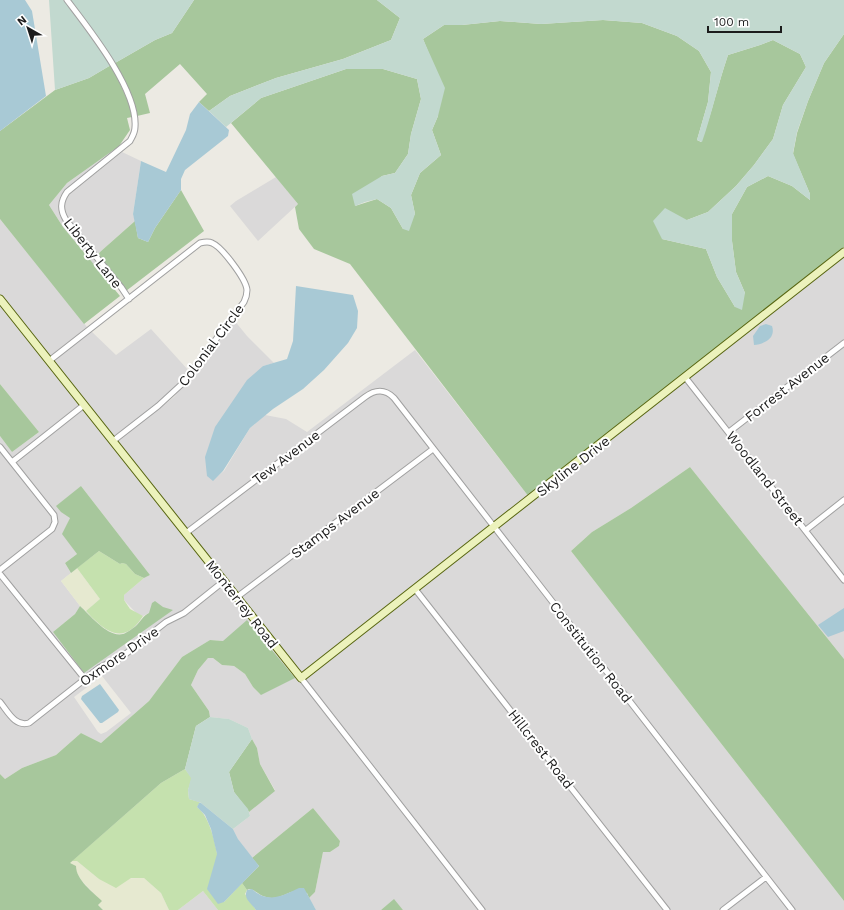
<svg xmlns="http://www.w3.org/2000/svg" width="844" height="910" font-family="'Work Sans',sans-serif">
<rect width="100%" height="100%" fill="#eceae3"/>
<path fill="#dad9d9" fill-rule="evenodd" d="M115 149 117 150 65 190 60 197 58 205 59 212 62 219 96 260 94 265 63 227 49 205 67 183Z
M122 152 141 161 133 214 135 221 100 252 98 255 67 216 63 206 64 200 69 194Z
M276 177 298 204 258 241 230 206 236 201Z
M0 219 87 327 49 357 0 295Z
M844 256V339L729 428 689 377Z
M0 303 80 404 12 458 0 443V436L12 452 39 432 0 384Z
M234 320 247 336 274 363 263 366 213 480 224 471 250 428 265 415 286 419 307 432 415 350 529 497 495 524 396 396 389 390 378 388 368 391 364 394 186 530 117 442 174 397 198 369Z
M151 329 189 371 170 392 157 404 113 437 53 361 91 331 116 355Z
M844 346V576L733 433Z
M685 380 844 584V659L690 467 631 508 592 532 571 551 844 901V910H795L498 528Z
M382 393 387 395 392 399 429 448 237 594 190 534 367 399 375 394Z
M84 409 220 581 183 610 164 620 121 654 98 665 85 676 2 572 53 532 58 523 55 513 15 463ZM81 486 150 575 144 578 124 595V600L137 614 143 616 149 613 84 673 53 632 75 614 80 606 61 581 71 573 65 563 77 554 63 534 70 518Z
M0 451 51 516 52 522 50 527 0 567Z
M433 452 491 527 301 674 240 598Z
M494 531 763 876 718 910H670L419 590Z
M0 578 81 679 26 721H20L16 718 0 698Z
M224 585 304 687 479 910H403L394 900 381 910H316L309 898 315 892 323 852H330L339 846 340 841 313 808 252 858 238 839 233 829 250 816 249 812 275 790 260 764 257 748 252 739 248 728 229 719 210 717 209 711 191 685 198 670 208 658H213L222 665 234 666 245 674 253 687 261 695 223 641 210 640 182 657 149 701 101 743 81 733 56 755 22 768 5 779 0 774V706L14 723 23 727 31 725 101 670 124 658 167 624 186 615ZM102 676 131 713 106 732 101 734 98 732 74 697Z
M415 593 448 635 663 910H485L305 679Z
M766 880 789 910H727L748 894Z
M203 891 218 910H178Z"/>
<path fill="#e6e9d0" d="M77 568 100 599 86 611 80 606 61 581Z
M72 861H77L99 879 144 878 161 893 169 910H103L98 905 101 901 81 880 76 871 69 863Z"/>
<path fill="#c5e1ae" d="M99 551 120 564 122 563 126 564 135 574 144 578 124 595V600L130 609 143 616C130 637 115 639 97 622 93 619 90 615 86 611L100 599 77 568Z
M185 769 192 778 188 790 189 799 200 802 197 807C217 822 220 877 224 902L242 883 247 890 245 894 256 910H218L203 891 178 910H169L161 893 144 878H131L116 888 99 879 77 861H72L161 783Z"/>
<path fill="#a7c79c" d="M194 0H377L400 18 391 40 343 59 276 78 230 96 209 111 199 102 207 94 180 64 145 94 150 113 137 116 133 100 115 63 155 40 172 33Z
M603 20 642 23 677 36 699 51 711 72 708 102 697 140 701 142C712 113 718 84 728 55L760 45 773 40 800 54 806 67 783 105 773 139 754 165 736 186 708 212 687 220 662 239 706 249 717 277 735 307 745 293 736 272 732 241V214L747 187 768 176 792 186 810 200V194L793 154 797 133 808 101 824 63 844 34V247L529 497 350 264 314 249 299 229 295 207 298 204 231 123 261 98 346 69H383L417 79 421 99 411 134 408 154 395 173 382 176 355 206 377 199 391 208 403 229 415 214 411 195 420 173 441 155 432 130 438 116 431 59 423 39 444 25H462L500 21 541 24Z
M111 65C119 82 129 99 132 117L127 118 130 130 117 149H115L67 183 49 205 63 227 120 296 84 324 0 219V131L55 90 89 78Z
M181 190 204 231 126 291 98 255 100 252 135 221 138 238 148 242 155 228Z
M0 384 39 432 12 452 0 436Z
M690 467 844 659V901L571 551 592 532 631 508Z
M81 486 150 575 144 578 135 574 126 564 122 563 120 564 99 551 71 573 65 563 77 554 62 534 70 518 61 512 56 506Z
M155 601 163 607 173 610 84 673 53 632 75 614 80 606C90 615 108 638 123 634 127 633 133 628 136 626 141 621 143 616 149 613L152 603Z
M247 620 295 678 261 695 253 687 245 674 234 666 222 665 213 658H208L198 670 191 685 209 711 210 717 196 726 185 769 161 783 70 863 76 866C76 880 93 892 102 901L98 905 103 910H0V774L5 779 22 768 56 755 81 733 101 743 149 701 182 657 210 640 223 641Z
M252 739 257 748 260 764 275 791 249 812 234 792 229 772Z
M313 808 340 841 339 846 330 852H323L315 892 309 898 307 893C302 893 295 891 291 892 283 895 276 900 266 897 260 896 256 890 249 889L247 890 242 883 259 866 252 858Z
M394 899 403 910H381Z"/>
<path fill="#c2d9cf" d="M49 0H63L65 2 111 65 89 78 55 90Z
M70 0H194L172 33 155 40 115 63Z
M377 0H844V34L824 63 808 101 797 132 793 153 810 194V200L792 186 768 176 747 187 732 214V241L736 272 745 293 742 310 735 307 717 277 706 249 662 239 653 221 665 208 687 220 708 212 736 186 754 165 773 139 783 105 806 67 800 54 773 40 760 45 728 55C718 84 712 113 702 142L697 140 708 102 711 72 699 51 677 36 642 23 603 20 541 24 500 21 462 25H444L423 39 445 88 438 116 432 130 441 155 420 173 411 195 415 214 409 231 403 229 391 208 377 199 365 202 355 206 352 194 382 176 395 173 408 154 411 134 421 99 417 79 383 69H346L261 98 226 127 209 111 230 96 276 78 343 59 391 40 400 18Z
M210 717 229 719 248 728 252 739 229 772 234 792 248 809 250 816 233 829 201 803 189 799 188 790 191 778 185 769 196 726Z"/>
<path fill="#a8c9d5" d="M0 0H25L32 11 46 96 0 131Z
M199 102 229 130 228 136 185 170 181 179V190L155 228 148 242 138 238 133 214 141 161 166 172 186 130 190 114Z
M296 286 353 295 358 311 357 328 348 343 324 370 303 389 273 409 250 428 223 471 213 481 207 476 205 457 215 427 247 380 263 366 287 359 293 341Z
M766 324 772 326C776 338 765 344 754 345L753 336 760 326Z
M844 608V631L828 637 818 625Z
M100 684 119 710 118 712 102 723H100L81 699 82 696Z
M199 803H201L233 829 238 839 259 866 224 902 218 904 207 889 217 854 211 829 205 815 197 807Z
M299 888H304L316 910H256C251 903 243 899 247 890L252 889C268 904 282 896 299 888Z"/>
<g fill="none" stroke-linecap="round" stroke-linejoin="round">
<defs>
<path id="street" d="M67 0C89 29 138 90 135 127 135 133 132 137 130 141L67 192C60 202 60 210 66 220L121 287 129 299
M49 361 200 243C204 242 208 241 212 243 222 247 246 279 247 290 247 294 246 298 244 302L183 383 158 406 113 441
M685 377 844 580
M729 432 844 343
M0 447 54 515 55 522 52 529 0 570
M12 462 84 405
M806 530 844 500
M186 533 365 397C376 389 385 389 394 398L792 910
M0 574 85 679
M415 589 667 910
M237 597 433 449
M301 678 482 910
M0 702C8 712 15 727 29 723L99 668 123 656 166 622 184 613 224 581
M723 910 766 877"/>
<path id="secondary" d="M0 299 301 678 844 252"/>
</defs>
<use href="#street" stroke="#a0a0a0" stroke-width="7"/>
<use href="#secondary" stroke="#586611" stroke-width="9"/>
<use href="#street" stroke="#fff" stroke-width="5"/>
<use href="#secondary" stroke="#ecf2bc" stroke-width="7"/>
</g>
<g text-anchor="middle" stroke-width="4" stroke-linejoin="round" paint-order="stroke">
<g font-size="14" fill="#1c1c1c" stroke="#fff">
<text transform="translate(93 253) rotate(52)" y="5">Liberty Lane</text>
<text transform="translate(211 345) rotate(-53)" y="5">Colonial Circle</text>
<text transform="translate(787 387) rotate(-38)" y="5">Forrest Avenue</text>
<text transform="translate(286 457) rotate(-37)" y="5">Tew Avenue</text>
<text transform="translate(573 466) rotate(-38)" y="5">Skyline Drive</text>
<text transform="translate(765 478) rotate(52)" y="5">Woodland Street</text>
<text transform="translate(335 523) rotate(-37)" y="5">Stamps Avenue</text>
<text transform="translate(242 604) rotate(52)" y="5">Monterrey Road</text>
<text transform="translate(591 652) rotate(52)" y="5">Constitution Road</text>
<text transform="translate(119 656) rotate(-35)" y="5">Oxmore Drive</text>
<text transform="translate(541 749) rotate(52)" y="5">Hillcrest Road</text>
</g>
</g>
<g transform="translate(28 28) rotate(321)" stroke="#ffffff" stroke-width="3" paint-order="stroke">
<path d="M0-3L7 15L0 10L-7 15Z" fill="#1c1c1c"/>
<text y="-6" font-size="11" font-weight="bold" text-anchor="middle" fill="#1c1c1c">N</text>
</g>
<path d="M708 26v6h73v-6" fill="none" stroke="#1c1c1c" stroke-width="2"/>
<text x="714" y="26" font-size="12" fill="#1c1c1c" stroke="#ffffff" stroke-width="3" paint-order="stroke">100 m</text>
</svg>
